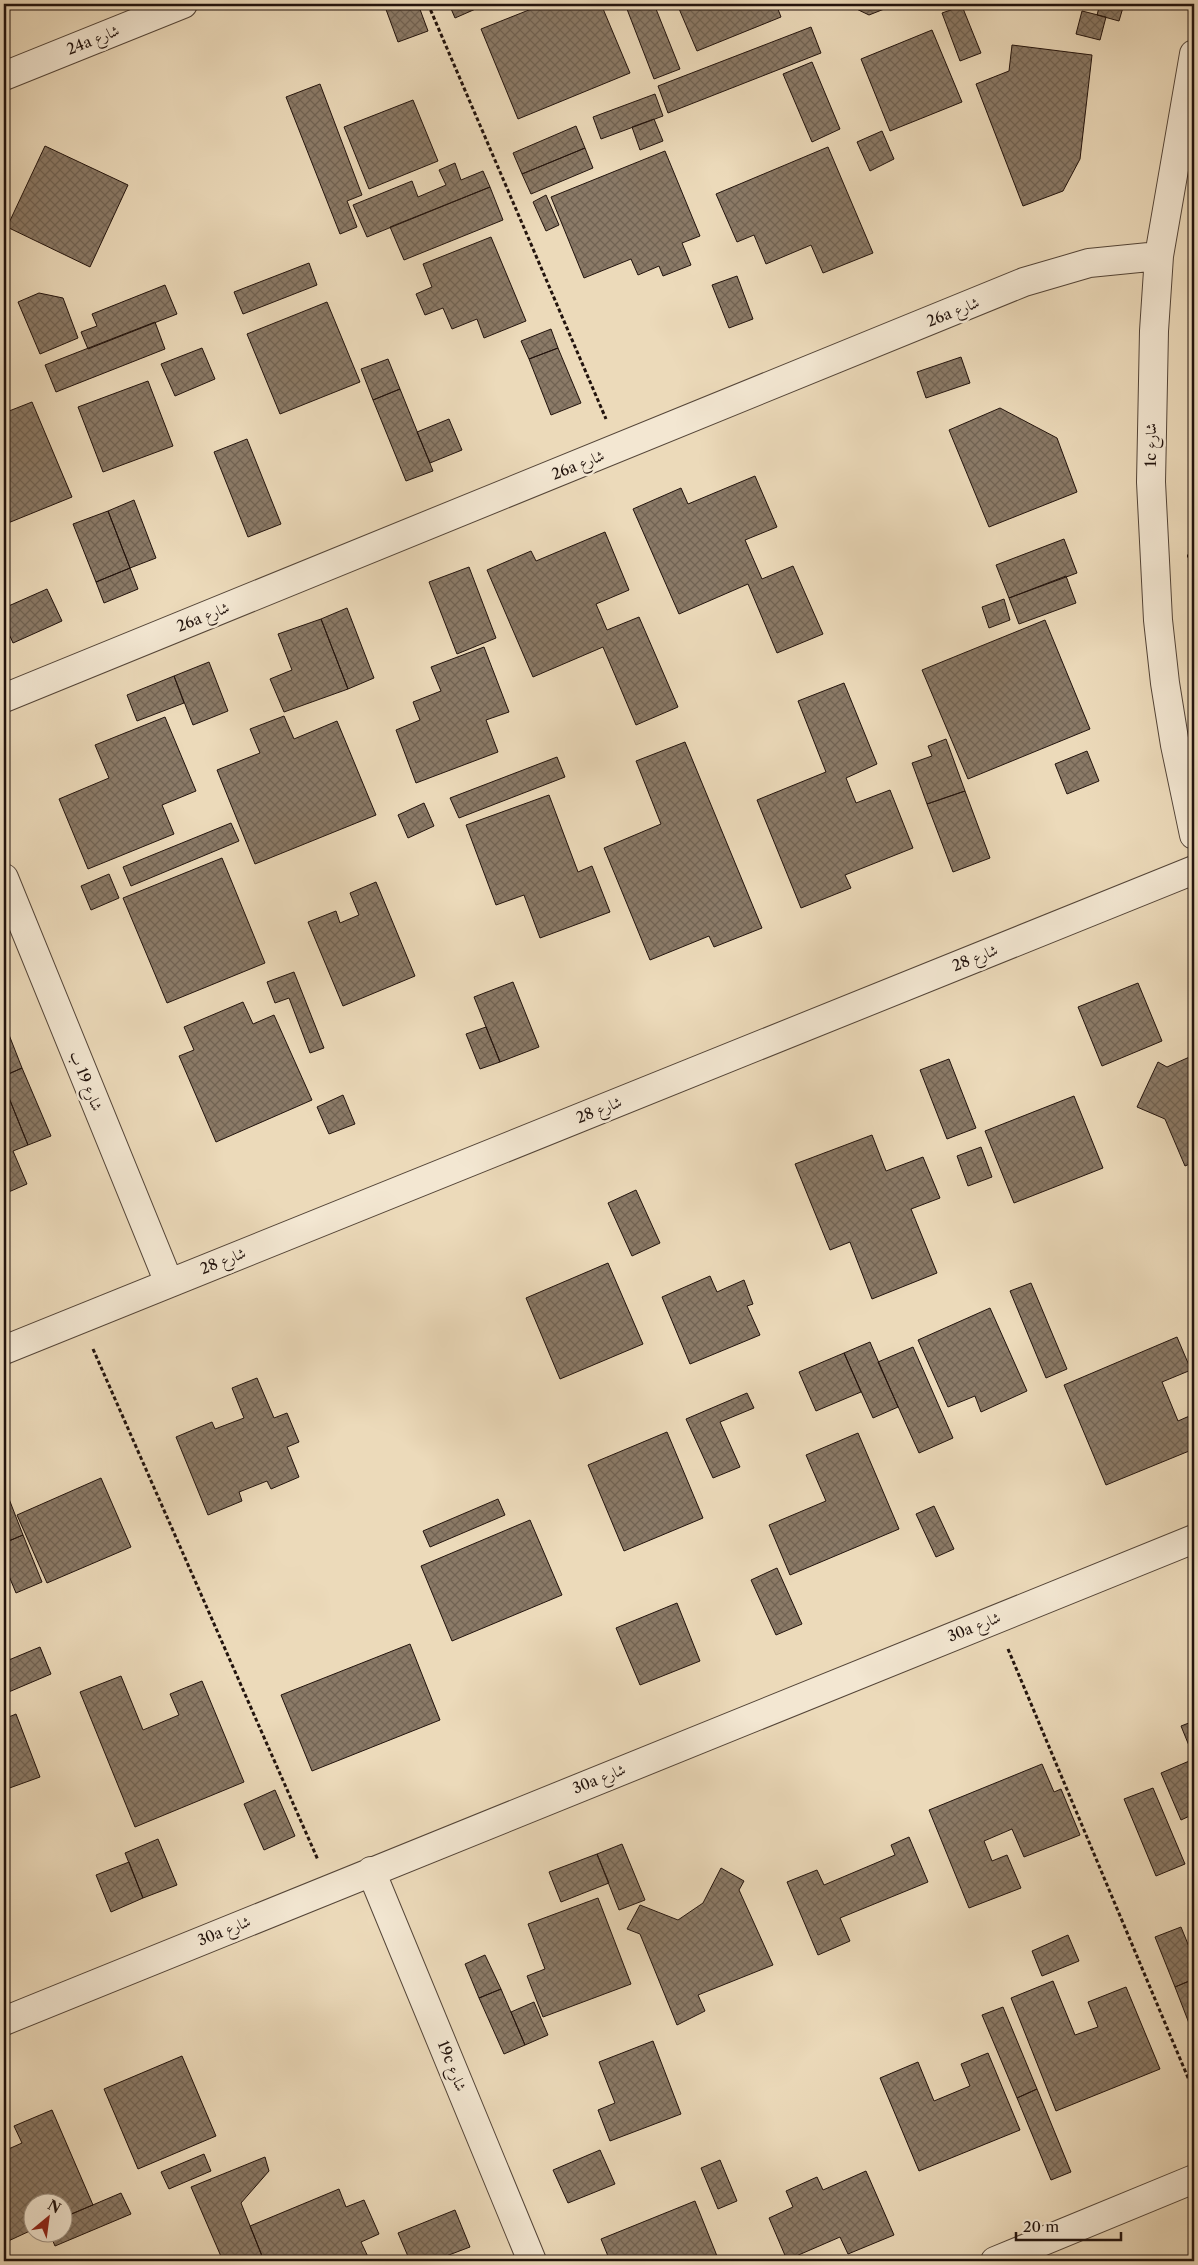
<svg xmlns="http://www.w3.org/2000/svg" width="1198" height="2265" font-family="'Libre Caslon Text',Amiri,serif">
<defs>
<pattern id="building-cross-hatch" width="8" height="8" patternUnits="userSpaceOnUse" patternTransform="scale(1.25)"><rect width="8" height="8" fill="#8b7a67"/><path d="M0 0l8 8M0 8l8-8" fill="none" stroke="#716353"/></pattern>
</defs>
<rect width="100%" height="100%" fill="#ecdaba"/>
<filter id="stains"><feTurbulence type="fractalNoise" baseFrequency=".004" numOctaves="4"/><feColorMatrix values="0 0 0 0 .2 0 0 0 0 .09 0 0 0 0 .02 0 0 0 .5 -.17"/></filter>
<radialGradient id="worn" r=".72"><stop offset=".6" stop-color="#630" stop-opacity="0"/><stop offset="1" stop-color="#630" stop-opacity=".3"/></radialGradient>
<path fill="url(#building-cross-hatch)" stroke="#22130d" d="M384 4H418L428 31 398 42Z
M449 4H487L455 18Z
M544 4H601L630 73 518 119 481 29Z
M625 4H654L680 69 654 79Z
M677 4H776L781 17 697 51Z
M846 4H897L869 15Z
M1100 4H1124L1119 21 1097 15Z
M962 6 981 53 960 61 942 13Z
M1082 11 1106 17 1100 40 1076 34Z
M811 27 821 53 668 113 658 86Z
M932 30 962 102 890 131 861 59Z
M1012 45 1092 55 1080 159 1063 191 1023 206 976 84 1009 71Z
M812 62 840 129 812 142 783 74Z
M320 84 362 195 347 201 357 227 340 234 286 97Z
M655 94 663 116 601 139 593 117Z
M413 100 438 161 369 189 344 127Z
M654 119 663 141 640 150 632 127Z
M576 126 585 148 522 174 513 153Z
M882 131 894 159 870 171 857 142Z
M45 146 128 185 90 267 7 227Z
M828 147 873 253 823 273 811 245 766 264 754 235 737 242 716 194Z
M585 148 593 168 531 194 522 174Z
M665 151 700 236 682 243 691 265 663 276 659 266 638 275 631 259 584 278 551 197Z
M455 163 461 180 483 171 490 187 367 237 353 205 412 181 418 197 446 185 439 170Z
M490 187 503 220 404 260 390 227Z
M546 195 559 225 546 231 533 202Z
M491 237 526 321 484 338 477 319 452 329 443 308 425 315 416 294 432 287 423 264Z
M309 263 317 285 243 314 234 292Z
M737 276 753 319 729 328 712 285Z
M165 285 177 314 88 349 81 332 97 326 92 314Z
M39 293 63 298 78 338 40 354 18 302Z
M327 302 360 382 280 414 247 334Z
M155 322 165 349 56 392 45 365Z
M551 329 558 348 529 359 521 341Z
M202 348 215 379 175 396 161 364Z
M558 348 581 403 551 415 529 359Z
M961 357 970 383 926 398 917 372Z
M388 359 400 389 373 400 361 369Z
M148 381 173 446 103 472 78 407Z
M400 389 433 471 406 481 373 400Z
M32 402 72 497 8 523 4 512V413Z
M1000 408 1057 438 1077 492 989 527 949 430Z
M449 419 462 450 430 463 417 432Z
M247 439 281 524 248 537 214 452Z
M755 476 777 527 745 540 762 579 793 566 823 634 777 653 748 584 679 614 633 509 681 488 688 504Z
M134 500 156 558 130 568 108 511Z
M108 511 130 568 96 582 73 524Z
M605 532 629 590 596 604 607 630 639 617 678 707 636 725 603 647 533 677 487 570 531 551 536 561Z
M1064 539 1077 573 1009 598 996 565Z
M469 567 496 638 457 654 429 582Z
M130 568 138 589 104 603 96 582Z
M1066 576 1076 603 1019 624 1009 598Z
M47 589 62 621 13 643 4 623V608Z
M1004 599 1010 620 989 628 982 607Z
M347 608 374 678 348 689 321 619Z
M321 619 348 689 284 712 270 679 292 670 278 634Z
M1045 620 1090 729 968 779 922 670Z
M484 647 509 712 486 720 498 752 416 783 396 730 420 720 413 702 441 691 431 667Z
M209 662 228 711 193 725 174 676Z
M174 676 184 703 137 721 127 695Z
M844 683 877 764 846 778 856 803 890 790 913 848 845 875 851 888 801 908 757 800 826 772 798 701Z
M284 716 294 739 337 721 376 815 255 864 217 770 260 753 250 729Z
M165 717 196 791 162 805 174 834 88 869 59 799 109 778 95 745Z
M946 739 965 791 927 804 912 763 932 756 928 746Z
M685 742 762 928 714 947 709 936 650 960 604 848 661 824 636 761Z
M1087 751 1099 781 1067 794 1055 764Z
M557 757 565 777 459 818 450 798Z
M965 791 990 858 953 872 927 804Z
M549 795 578 872 592 866 610 912 540 938 524 895 496 905 466 825Z
M424 803 434 826 408 838 398 815Z
M231 823 239 841 131 886 123 867Z
M222 858 265 963 167 1003 123 898Z
M109 874 119 898 91 910 81 886Z
M376 882 415 976 343 1006 308 922 336 911 340 923 359 915 350 893Z
M294 972 324 1048 310 1053 289 998 275 1003 267 982Z
M513 982 539 1047 500 1062 474 997Z
M1138 983 1162 1041 1102 1066 1078 1007Z
M243 1002 253 1024 274 1015 312 1100 216 1142 179 1056 194 1050 184 1027Z
M4 1022 22 1068 4 1076Z
M486 1027 500 1062 480 1069 466 1034Z
M1194 1055V1162L1185 1166 1165 1119 1137 1107 1158 1062 1167 1067Z
M949 1059 976 1128 947 1139 920 1070Z
M22 1068 51 1136 28 1145 7 1093 4 1095V1076Z
M7 1093 28 1145 13 1151 27 1184 4 1194V1095Z
M343 1095 355 1124 329 1134 317 1107Z
M1074 1096 1103 1168 1014 1203 985 1131Z
M872 1135 886 1171 923 1157 940 1198 911 1209 937 1273 872 1299 850 1242 830 1250 795 1164Z
M981 1147 992 1177 968 1186 957 1156Z
M636 1190 660 1243 632 1256 608 1203Z
M608 1263 643 1344 560 1379 526 1298Z
M710 1276 717 1292 744 1280 753 1304 747 1306 760 1335 690 1364 662 1297Z
M1031 1283 1067 1369 1046 1378 1010 1291Z
M990 1308 1027 1391 981 1412 975 1396 948 1407 918 1340Z
M1177 1337 1191 1370 1162 1382 1178 1421 1194 1414V1449L1106 1485 1064 1385Z
M870 1342 898 1407 873 1418 844 1353Z
M913 1347 953 1438 919 1453 878 1362Z
M844 1353 861 1392 816 1411 799 1372Z
M257 1378 274 1418 287 1413 299 1442 287 1447 299 1477 271 1489 267 1481 239 1492 242 1501 208 1515 176 1437 212 1422 215 1429 244 1418 232 1388Z
M747 1393 754 1408 720 1422 740 1467 713 1478 686 1419Z
M667 1432 703 1518 624 1551 588 1465Z
M858 1433 899 1529 790 1575 769 1525 826 1501 806 1455Z
M101 1478 131 1547 47 1583 17 1515Z
M4 1486 23 1535 4 1543Z
M498 1499 505 1515 430 1547 423 1531Z
M934 1506 954 1549 936 1557 916 1514Z
M530 1520 562 1595 452 1641 421 1566Z
M23 1535 42 1582 16 1593 4 1564V1543Z
M777 1568 802 1624 776 1635 751 1580Z
M677 1603 700 1661 640 1685 616 1628Z
M410 1644 440 1720 312 1771 281 1695Z
M40 1647 51 1674 4 1694V1662Z
M121 1676 143 1730 179 1715 170 1694 202 1681 244 1782 135 1827 80 1692Z
M16 1714 40 1777 4 1790V1719Z
M1194 1721V1758L1181 1726Z
M1194 1759V1814L1181 1820 1161 1773Z
M1042 1764 1054 1792 1061 1789 1080 1835 1024 1857 1012 1829 984 1841 992 1861 1007 1855 1021 1888 969 1908 929 1810Z
M1153 1788 1185 1864 1156 1876 1124 1799Z
M275 1790 295 1836 264 1850 244 1804Z
M909 1837 928 1882 840 1918 850 1941 818 1955 787 1882 817 1870 824 1885 895 1855 891 1845Z
M158 1839 177 1885 143 1898 125 1853Z
M622 1844 645 1900 619 1910 597 1854Z
M597 1854 609 1883 561 1902 549 1872Z
M129 1862 143 1898 111 1912 96 1875Z
M721 1868 744 1881 739 1890 773 1965 698 1995 705 2011 677 2025 640 1934 627 1929 640 1905 678 1920 703 1903Z
M598 1898 631 1984 543 2017 527 1976 545 1969 528 1924Z
M1181 1927 1194 1959V1979L1175 1987 1155 1937Z
M1068 1935 1079 1961 1042 1976 1032 1951Z
M485 1955 501 1989 479 1998 465 1964Z
M1194 1979V2030L1192 2031 1175 1987Z
M1053 1981 1075 2035 1098 2027 1088 2002 1126 1987 1160 2069 1056 2111 1011 1998Z
M501 1989 525 2045 504 2054 479 1998Z
M534 2002 548 2035 525 2045 511 2012Z
M1003 2007 1037 2089 1017 2098 982 2015Z
M653 2041 681 2114 610 2141 598 2110 615 2103 599 2062Z
M988 2053 1020 2130 919 2171 880 2078 918 2062 934 2101 970 2086 961 2064Z
M182 2056 216 2136 138 2169 104 2089Z
M1037 2089 1071 2172 1051 2180 1017 2098Z
M52 2110 93 2205 62 2218V2202H32V2230L4 2243V2151L22 2143 14 2126Z
M600 2150 615 2184 568 2203 553 2170Z
M204 2154 211 2171 169 2189 161 2172Z
M265 2157 269 2171 241 2203 264 2261H223L191 2187Z
M720 2160 737 2201 718 2209 701 2168Z
M866 2171 894 2235 848 2254 840 2237 787 2260 769 2218 793 2207 786 2191 817 2177 823 2190Z
M339 2189 346 2207 364 2200 379 2234 361 2242 370 2261H264L250 2226Z
M121 2193 131 2214 55 2246 49 2232H62V2218Z
M695 2201 719 2261H610L601 2239Z
M455 2210 470 2247 433 2261H410L398 2233Z"/>
<g fill="none" stroke-linecap="round" stroke-linejoin="round">
<defs>
<path id="minor" d="M1194 54 1159 256 1154 331 1151 482 1158 620 1165 683 1175 745 1194 835
M4 76 183 4
M4 698 1024 282 1089 263 1159 256
M4 878 169 1283
M4 1350 1194 870
M371 1871 532 2261
M4 2021 1194 1539
M995 2261 1194 2179"/>
</defs>
<use href="#minor" stroke="#544538" stroke-width="30"/>
<path stroke="#22130d" stroke-width="3" stroke-dasharray="4 2.5" stroke-linecap="butt" d="M428 4 606 419
M1187 556H1194
M93 1349 318 1860
M1008 1649 1194 2092"/>
<use href="#minor" stroke="#f3e7d2" stroke-width="28"/>
</g>
<g text-anchor="middle" stroke-width="5" stroke-linejoin="round" paint-order="stroke">
<g font-size="15" fill="#22130d" stroke="#f3e7d2">
<text transform="translate(93 40) rotate(-22)" y="5">24a شارع</text>
<text transform="translate(953 312) rotate(-22)" y="5">26a شارع</text>
<text transform="translate(1151 445) rotate(-90)" y="5">1c شارع</text>
<text transform="translate(578 465) rotate(-22)" y="5">26a شارع</text>
<text transform="translate(203 617) rotate(-22)" y="5">26a شارع</text>
<text transform="translate(975 958) rotate(-22)" y="5">شارع 28</text>
<text transform="translate(86 1081) rotate(68)" y="5">شارع 19 ب</text>
<text transform="translate(599 1110) rotate(-22)" y="5">شارع 28</text>
<text transform="translate(223 1261) rotate(-22)" y="5">شارع 28</text>
<text transform="translate(974 1627) rotate(-22)" y="5">30a شارع</text>
<text transform="translate(599 1779) rotate(-22)" y="5">30a شارع</text>
<text transform="translate(224 1931) rotate(-22)" y="5">30a شارع</text>
<text transform="translate(452 2066) rotate(68)" y="5">19c شارع</text>
</g>
</g>
<rect width="1198" height="2265" fill="none" stroke="#ecdaba" stroke-width="20"/>
<rect x="5" y="5" width="1188" height="2255" fill="none" stroke="#22130d" stroke-width="2.5"/>
<rect x="10" y="10" width="1178" height="2245" fill="none" stroke="#22130d"/>
<g transform="translate(48 2218) rotate(29)"><circle r="24" fill="#f3e7d2" stroke="#9f9283"/>
<path d="M0-4L9 19L0 12L-9 19Z" fill="#8f2418"/>
<text y="-8" font-size="14" font-weight="bold" text-anchor="middle" fill="#22130d">N</text>
</g>
<path d="M1016 2232v8h105v-8" fill="none" stroke="#22130d" stroke-width="2.5"/>
<text x="1023" y="2232" font-size="15" fill="#22130d" stroke="#f3e7d2" stroke-width="4" paint-order="stroke">20 m</text>
<rect width="100%" height="100%" filter="url(#stains)"/>
<rect width="100%" height="100%" fill="url(#worn)"/>
</svg>
